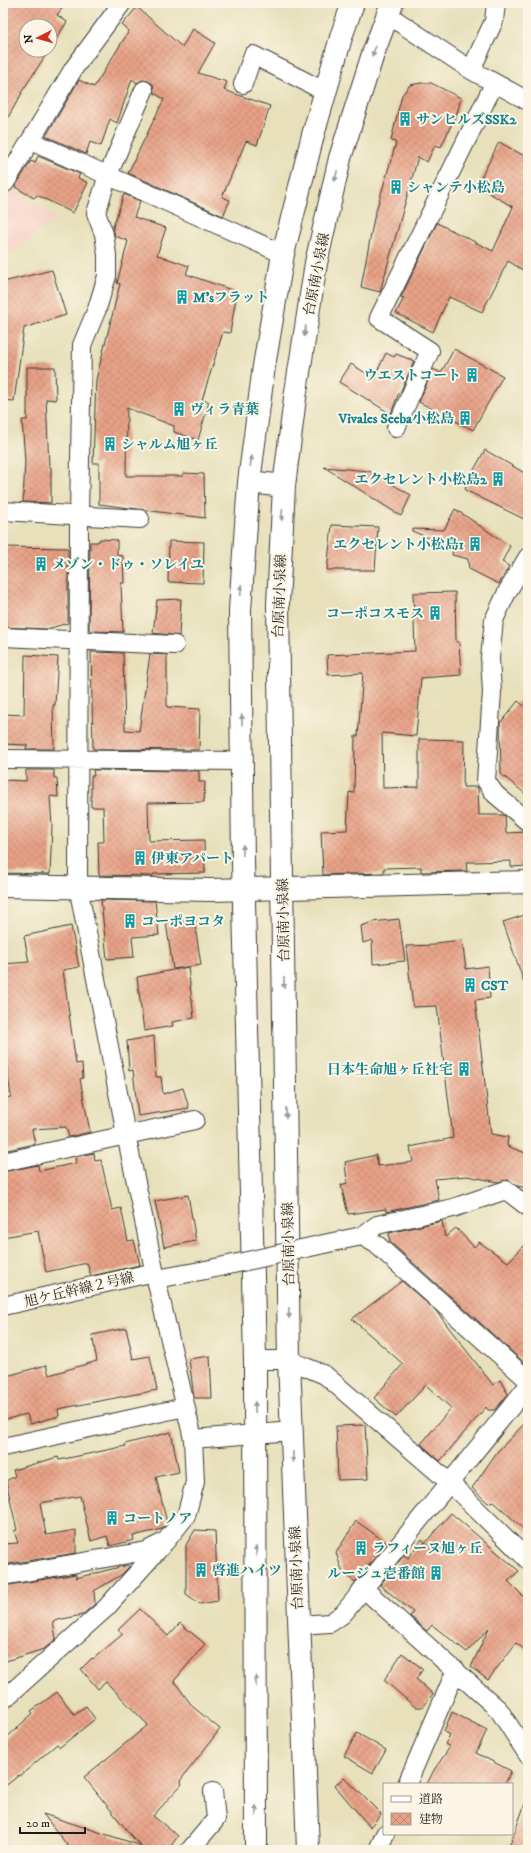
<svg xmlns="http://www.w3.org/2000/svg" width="531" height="1853" font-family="'IM FELL DW Pica','Noto Serif JP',serif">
<defs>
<pattern id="building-cross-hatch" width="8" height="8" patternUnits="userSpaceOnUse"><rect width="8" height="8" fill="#e7a186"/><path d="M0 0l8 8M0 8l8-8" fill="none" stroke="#c68a73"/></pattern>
</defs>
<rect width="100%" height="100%" fill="#fcf5e5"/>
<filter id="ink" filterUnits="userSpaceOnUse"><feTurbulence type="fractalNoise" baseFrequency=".025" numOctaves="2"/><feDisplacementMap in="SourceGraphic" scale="8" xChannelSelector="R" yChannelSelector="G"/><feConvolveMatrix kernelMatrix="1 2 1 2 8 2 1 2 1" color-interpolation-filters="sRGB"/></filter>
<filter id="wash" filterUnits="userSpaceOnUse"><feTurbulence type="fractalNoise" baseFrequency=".012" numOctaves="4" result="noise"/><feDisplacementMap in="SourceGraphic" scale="16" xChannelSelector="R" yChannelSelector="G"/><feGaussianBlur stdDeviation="0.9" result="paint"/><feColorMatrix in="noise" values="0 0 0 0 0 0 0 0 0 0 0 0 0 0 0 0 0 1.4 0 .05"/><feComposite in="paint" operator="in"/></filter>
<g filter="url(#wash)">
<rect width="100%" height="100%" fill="#e7e0bb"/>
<path fill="#f7d1c8" d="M3 181 56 218 3 259Z"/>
<g id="blocks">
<path fill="url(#building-cross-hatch)" d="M3 3H66L57 15 67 22 50 48V26H26V50H49L21 93H22L3 126Z
M137 7 182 47 193 29 215 43 198 73 227 82 224 90 270 106 257 145 246 141 222 197 230 200 223 216 128 173 164 99 154 93 153 84 148 81 142 80 137 83 132 79 117 123 110 119 101 146 90 142 86 154 46 136 79 80 94 87 129 31 122 25Z
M421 83H431L461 98 458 110 441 147 435 145 427 162 418 157 380 292 361 287 374 218 396 143 391 140 402 95 410 85Z
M499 142 528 158V273L508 261 482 312 449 297 433 332 396 313 404 298 401 297 437 223 493 251 513 207 477 186Z
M38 156 80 174 78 178 88 183 73 213 37 195 34 198 15 187 31 161 35 163Z
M124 194 140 201 134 217 166 228 157 255 189 266 186 274 237 292 230 333 223 332 202 400 209 402 198 440 174 432V426L127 408 126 476H183V473L204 474 205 518 99 504V463H93L96 380 120 284 117 283 128 241 115 236 113 227Z
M52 270 66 315 24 328 14 401 3 400V282Z
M454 349 503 376 473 430 419 402 433 369 441 373Z
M386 353 394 357 396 354 414 361 400 393 399 392 391 414 339 382 351 364 374 378Z
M27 367H55L56 400 46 399 49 467H51V503L23 502 25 461 22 420H27Z
M485 450 528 475V521L465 490 466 487 465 486Z
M324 467 369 471 411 495 401 516Z
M455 509 510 546 502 562 509 566 499 584 469 569 468 559 452 555 453 548 412 531V529L444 530Z
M332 525 378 527 375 570H327Z
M100 539 117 540V555L123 556 124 583H121L123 632 91 631 89 629 90 542H98Z
M169 541 204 542 203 583 168 582Z
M3 547 68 548V623L47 629 3 627Z
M455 592 456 642H459L461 675 421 678 416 736 382 733 383 788 419 787V739L464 740 463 787H478L479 815H503L505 816 506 833 528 832V866L511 867V861L474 862H466L467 871 421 872V867L384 868V873L323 875 321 831 347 830 349 792 354 793 355 736H358L363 673 328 675 327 655 415 651 413 593Z
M181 599 179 636 153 633 157 600Z
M91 652 123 653 125 730 139 731 150 654 167 655V707L200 709 199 750 93 749Z
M25 655 58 657 55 705H53L54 749H26L27 745 3 744V714L24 715Z
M518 701 528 709V796L501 774 500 723Z
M26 770H54V778H57L58 797 50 796 52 826 50 874 3 873V780L26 781Z
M93 770 199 771V782H205L204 802 148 803 149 841 204 840 205 873 153 874V876L99 875 98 842H104L103 807H91V776H94Z
M101 900 155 901 159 935 132 937 134 957 107 959Z
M525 915 528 926V985H525L503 922Z
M194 919 201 965 173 969 166 923Z
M399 919 405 961 373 964 372 940 363 943 361 926 373 922Z
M71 926 79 967 63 970 76 1064 82 1063 83 1078 80 1079 90 1132 69 1137 66 1127 32 1129 35 1144 3 1151V1098L11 1097 3 1041V964L29 962 24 936Z
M462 940 466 969 488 966 490 998 475 1000 491 1134 508 1137 507 1146 528 1154V1188L517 1186 508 1180 498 1182 467 1176 435 1179 439 1200 386 1212V1209L348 1214 341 1185 347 1183 345 1162 376 1155 378 1166 413 1162 410 1147 453 1138 437 1006 413 1007 406 946 436 945V943Z
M188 967 194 1018 172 1022 173 1026 144 1031 137 977Z
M154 1036 156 1077H161L163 1094 183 1088 189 1108 138 1116 133 1070 129 1071 127 1041Z
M94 1153 95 1161 101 1160 112 1210 121 1208 128 1241 134 1240 140 1265 91 1276 87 1263 46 1272 38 1231 3 1237V1172L38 1165 39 1171 76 1163 75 1157Z
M188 1195 196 1241 164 1247 155 1201Z
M442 1221 445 1237 456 1228 474 1247 479 1242 508 1262 528 1242V1366L390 1242 389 1233Z
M402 1281 436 1311 493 1385 500 1380 508 1394 495 1410H488L486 1407 440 1461 421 1444 451 1408 426 1385 396 1417 374 1398 403 1364 352 1319Z
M126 1328 133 1359 150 1356 157 1390 58 1409 59 1416 30 1424 27 1414 3 1420V1377L46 1365 49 1375 97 1361 92 1335Z
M210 1356 212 1398H194L189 1359Z
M528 1420V1533L493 1501 488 1503 472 1488 497 1452Z
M365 1425 368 1479 338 1480 336 1426Z
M171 1432 179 1472 156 1477 167 1523 162 1529 133 1536 134 1540 110 1546 107 1536 91 1541 80 1496 40 1503 46 1535 76 1530V1553L3 1565V1544L18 1543 14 1531 17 1530 6 1481 15 1476 13 1470 58 1457 59 1460 126 1446 125 1444Z
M451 1513 519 1571 508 1581 528 1601V1652L516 1643 488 1680 471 1667 489 1628 467 1652 432 1625 427 1631 410 1616 413 1612 380 1585 404 1555 408 1558 422 1539 425 1543Z
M356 1521 387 1543 355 1582 343 1573 336 1553Z
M195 1530 215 1531 218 1601 200 1604 186 1594V1545Z
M128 1565 129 1567 121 1575 94 1591 95 1604 82 1615 53 1621 56 1639 44 1649 3 1662V1586L76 1574V1578Z
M140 1609 168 1636 180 1623 205 1644 174 1681 193 1707 220 1729 180 1781 182 1784 153 1816 178 1836 168 1850H147L143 1847V1850H71L43 1814 142 1846 134 1839 84 1777 148 1725 106 1682 98 1689 81 1669 92 1658 93 1659 123 1634 118 1630Z
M402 1653 423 1669 416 1679 433 1694 422 1707H415L384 1680Z
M57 1692 74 1714 86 1706 95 1719 60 1747 57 1744 20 1776 19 1775 3 1788V1741L33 1713 31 1711Z
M452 1712 487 1730 476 1753 511 1771 505 1784H427L434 1770 450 1747 445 1744 450 1735 444 1731Z
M357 1733 386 1750 373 1773 344 1756Z
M344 1777 381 1814 370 1827 335 1786Z
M526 1801 528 1802V1850H508Z"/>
</g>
</g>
<g filter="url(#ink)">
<use href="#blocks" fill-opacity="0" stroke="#3a3934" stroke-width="1"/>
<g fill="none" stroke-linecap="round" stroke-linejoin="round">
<defs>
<path id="street" d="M388 15 471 70 528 101
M471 70 494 21 496 3
M243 84 253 55 326 92
M31 141 283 254
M5 183 74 68 122 3
M396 428 430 351 379 318 494 84
M3 511 140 519
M528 557 507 592 494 620 490 658 492 692 486 781 495 794 528 822
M3 637 175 645
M3 759 243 761
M3 1162 195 1120
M362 1236 376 1244 528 1380
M333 1242 362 1236 377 1225 453 1208 506 1190 528 1207
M156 1279 206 1270
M3 1306 155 1272
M255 1360H289L325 1375 450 1483 528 1560
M193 1439 292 1431
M3 1447 185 1407
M3 1576 146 1551 162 1543
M363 1588 499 1710 528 1755
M298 1625 330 1623 343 1614 528 1386
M3 1700 106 1608 165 1542 186 1516 195 1482 193 1439 156 1279 126 1134 78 886 79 516 82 345 97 309 107 276V255L104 234 96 213 108 175 144 90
M407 1784 456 1670
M190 1850 216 1819 213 1791
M378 1850 385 1834"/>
<path id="secondary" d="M249 482 284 486
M3 886 211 890 528 882
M256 1850 255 1360 243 861 240 610 249 482 264 366 283 254 313 135 342 34 353 3
M308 1850 289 1360 278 604 284 486 295 398 316 263 340 158 373 54 392 3"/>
</defs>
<use href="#street" stroke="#3a3934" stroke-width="20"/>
<use href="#secondary" stroke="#3a3934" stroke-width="24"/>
<use href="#street" stroke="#fff" stroke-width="18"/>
<use href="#secondary" stroke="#fff" stroke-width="22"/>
<defs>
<path id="street-bridge" d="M206 1270 333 1242"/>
</defs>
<use href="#street-bridge" stroke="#3a3934" stroke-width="20" stroke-linecap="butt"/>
<use href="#street-bridge" stroke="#fff" stroke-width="18"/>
</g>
<defs><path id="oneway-solid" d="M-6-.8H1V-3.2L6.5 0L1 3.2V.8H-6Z"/></defs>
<g fill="#999">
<use href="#oneway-solid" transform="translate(374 51) rotate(110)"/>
<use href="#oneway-solid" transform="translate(336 176) rotate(103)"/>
<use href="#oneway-solid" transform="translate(305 331) rotate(99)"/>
<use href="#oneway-solid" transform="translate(251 461) rotate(-82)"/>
<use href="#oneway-solid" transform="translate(282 515) rotate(93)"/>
<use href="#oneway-solid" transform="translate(241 590) rotate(-87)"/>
<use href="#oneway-solid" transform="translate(242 720) rotate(-91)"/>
<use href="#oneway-solid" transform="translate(243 850) rotate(-90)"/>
<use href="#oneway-solid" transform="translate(284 983) rotate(89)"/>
<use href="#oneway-solid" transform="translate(286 1113) rotate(89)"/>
<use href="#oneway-solid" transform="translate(289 1313) rotate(89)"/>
<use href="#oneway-solid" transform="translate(255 1407) rotate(-91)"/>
<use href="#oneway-solid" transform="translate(293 1457) rotate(88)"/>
<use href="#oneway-solid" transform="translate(256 1551) rotate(-90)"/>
<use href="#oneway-solid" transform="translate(256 1681) rotate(-90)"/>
<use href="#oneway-solid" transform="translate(256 1811) rotate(-90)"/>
</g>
</g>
<defs>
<symbol id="building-bare" viewBox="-9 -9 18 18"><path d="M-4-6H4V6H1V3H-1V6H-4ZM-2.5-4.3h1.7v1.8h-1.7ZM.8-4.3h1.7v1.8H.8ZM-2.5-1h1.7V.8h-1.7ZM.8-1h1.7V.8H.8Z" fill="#0f9aa8" stroke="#fcf5e5" stroke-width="2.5" paint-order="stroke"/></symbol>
</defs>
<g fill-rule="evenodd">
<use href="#building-bare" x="395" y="109" width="20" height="20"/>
<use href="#building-bare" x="386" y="177" width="20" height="20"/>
<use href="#building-bare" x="172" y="287" width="20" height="20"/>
<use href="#building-bare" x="462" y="365" width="20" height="20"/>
<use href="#building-bare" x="169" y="399" width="20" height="20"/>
<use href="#building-bare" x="455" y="408" width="20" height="20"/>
<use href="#building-bare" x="100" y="434" width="20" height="20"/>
<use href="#building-bare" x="488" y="469" width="20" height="20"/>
<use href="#building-bare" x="465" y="534" width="20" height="20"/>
<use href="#building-bare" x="31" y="554" width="20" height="20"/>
<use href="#building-bare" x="425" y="603" width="20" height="20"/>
<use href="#building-bare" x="130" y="848" width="20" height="20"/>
<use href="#building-bare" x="120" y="911" width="20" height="20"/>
<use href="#building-bare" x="460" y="975" width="20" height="20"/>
<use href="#building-bare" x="454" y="1059" width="20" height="20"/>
<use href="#building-bare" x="102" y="1508" width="20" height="20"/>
<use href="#building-bare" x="351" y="1538" width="20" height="20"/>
<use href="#building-bare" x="191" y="1560" width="20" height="20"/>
<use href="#building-bare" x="426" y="1563" width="20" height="20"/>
</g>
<g text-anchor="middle" stroke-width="4" stroke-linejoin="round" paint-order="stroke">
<g font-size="14" font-weight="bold" fill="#0d838f" stroke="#fcf5e5" text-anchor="start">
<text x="416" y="124">サンヒルズSSK2</text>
<text x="407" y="192">シャンテ小松島</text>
<text x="193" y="302">M'sフラット</text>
<text x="461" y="380" text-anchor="end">ウエストコート</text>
<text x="190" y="414">ヴィラ青葉</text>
<text x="454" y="423" text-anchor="end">Vivales Seeba小松島</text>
<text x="121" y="449">シャルム旭ヶ丘</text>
<text x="487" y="484" text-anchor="end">エクセレント小松島2</text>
<text x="464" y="549" text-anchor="end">エクセレント小松島1</text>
<text x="52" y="569">メゾン・ドゥ・ソレイユ</text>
<text x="424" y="618" text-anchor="end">コーポコスモス</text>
<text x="151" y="863">伊東アパート</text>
<text x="141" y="926">コーポヨコタ</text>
<text x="481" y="990">CST</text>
<text x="453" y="1074" text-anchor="end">日本生命旭ヶ丘社宅</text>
<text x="123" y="1523">コートノア</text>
<text x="372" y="1553">ラフィーヌ旭ヶ丘</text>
<text x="212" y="1575">啓進ハイツ</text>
<text x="425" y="1578" text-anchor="end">ルージュ壱番館</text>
</g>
<g font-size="14" fill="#1c1c1c" stroke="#fcf5e5">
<text transform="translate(316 274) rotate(-79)" y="5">台原南小泉線</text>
<text transform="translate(279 596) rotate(-88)" y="5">台原南小泉線</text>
<text transform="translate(283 920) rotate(-91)" y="5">台原南小泉線</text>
<text transform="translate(288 1244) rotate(-91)" y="5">台原南小泉線</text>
<text transform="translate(79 1289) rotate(-13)" y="5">旭ケ丘幹線２号線</text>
<text transform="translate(296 1568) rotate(-92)" y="5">台原南小泉線</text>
</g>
</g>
<rect width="531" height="1853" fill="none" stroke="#fcf5e5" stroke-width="16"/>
<rect x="383" y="1783" width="130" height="52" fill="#fcf5e5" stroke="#a29e95"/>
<rect x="391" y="1796" width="20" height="6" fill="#ffffff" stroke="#a29e95"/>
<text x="419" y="1803" font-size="12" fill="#1c1c1c">道路</text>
<rect x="391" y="1813" width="20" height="12" fill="url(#building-cross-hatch)" stroke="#a29e95"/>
<text x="419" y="1823" font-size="12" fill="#1c1c1c">建物</text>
<g transform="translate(38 38) rotate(264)"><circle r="19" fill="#fcf5e5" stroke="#a29e95"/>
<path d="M0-3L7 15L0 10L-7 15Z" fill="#c8321e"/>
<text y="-6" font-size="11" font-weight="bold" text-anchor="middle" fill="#1c1c1c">N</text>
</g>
<path d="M20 1827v6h65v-6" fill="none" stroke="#1c1c1c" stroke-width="2"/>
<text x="26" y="1827" font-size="12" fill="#1c1c1c" stroke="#fcf5e5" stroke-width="3" paint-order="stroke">20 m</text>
</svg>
